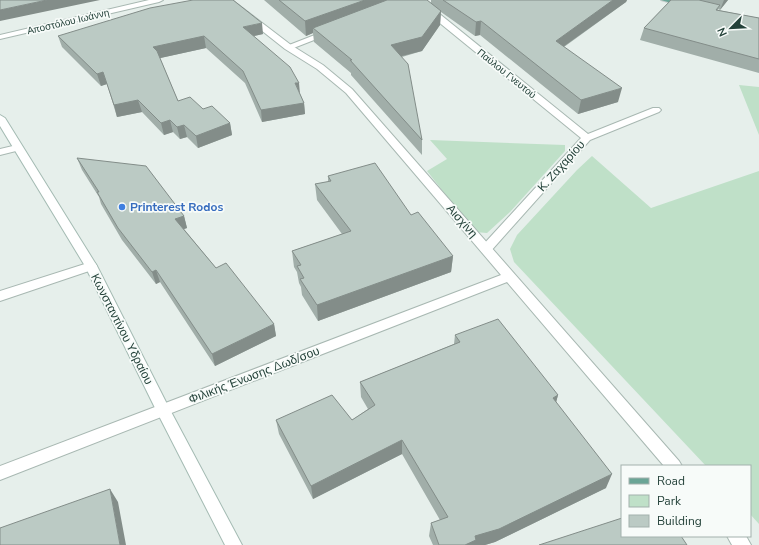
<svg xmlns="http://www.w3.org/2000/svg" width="759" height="545" font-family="'Nunito Sans',sans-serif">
<rect width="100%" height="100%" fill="#e6efeb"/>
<path fill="#bfe0c8" d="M739 85 759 87V135Z
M430 140 565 145V151L510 212 487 233 475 232 427 171 447 159Z
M592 156 651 208 759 171V524L750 514V466H706L514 262 510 249 517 235 577 170Z"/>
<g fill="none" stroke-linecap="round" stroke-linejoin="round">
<defs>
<path id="lane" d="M425 7H431L588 134 653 108H659L661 110 659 112 590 140 490 252H482L480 249 482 246 581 138 425 11Z
M325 31H331L332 33 291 49H288L284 47Z"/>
<path id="street" d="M149 0H163L159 2 0 39V35Z
M223 0H232L291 45 323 65 352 89 679 461 682 466H664L507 282 0 480V466L501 275 346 93 317 69 285 49Z
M17 145 22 148 20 150 0 155V149Z
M91 262 95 263 97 266 95 269 0 301V291Z
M727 536H746L751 545H732Z"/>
<path id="secondary" d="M0 115 5 118 97 266 168 406 242 545H225L158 414 85 266 0 126Z"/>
<path id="primary" d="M661 0H674L689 5 685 7Z"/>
</defs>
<use href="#lane" stroke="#a8b8b2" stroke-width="2"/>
<use href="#street" stroke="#a8b8b2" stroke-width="2"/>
<use href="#secondary" stroke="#a4bbb3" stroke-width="2"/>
<use href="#primary" stroke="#c2cac8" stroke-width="2"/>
<use href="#lane" fill="#fff" fill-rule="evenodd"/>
<use href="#street" fill="#fff" fill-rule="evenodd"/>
<use href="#secondary" fill="#fff" fill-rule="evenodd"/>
<use href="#primary" fill="#6aa596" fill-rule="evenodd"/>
</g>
<path fill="#a1aea9" d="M264 0H427L431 4V0H627L626 2 564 47 618 102 578 114 480 35 475 36 441 12 440 25 422 51 402 57 422 140V155L351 75V73L314 42 313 33 306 36Z
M671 0H728L720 10 718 9V10L759 18V73L640 40 644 28Z
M263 34 254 36 300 94 304 103 305 114 262 122 245 83 206 48 160 58 178 101 203 109 230 123 232 135 198 148 187 137 180 139 173 132 164 135 142 112 117 117 107 84 101 86 62 47 58 36Z
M77 158 184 216 187 228 184 229 216 268 274 324 276 336 215 366 160 282 156 284 122 240 101 204 99 197 82 170Z
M328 176 411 215 453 256 451 272 318 321 302 295 301 287 299 283 297 272 294 267 292 251 342 234 317 200 315 184 328 182Z
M455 335 558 395 556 402 606 488 495 542 485 545H433L429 536 431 523 440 520 402 454 313 499 279 434 276 420H352L368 409 361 397 360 382 454 344Z"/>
<path fill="#838d89" d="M47 0H100L0 21V10Z
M365 0H399L313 28V33L306 36 305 21Z
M613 0H627L626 2 553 54 556 41Z
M724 0H728L720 10Z
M441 11 440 25 422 51 390 59 391 45Z
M481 21 480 35 475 36 476 22Z
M262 23 263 34 245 38 243 27Z
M204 36 206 48 156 59 153 47Z
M103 72 107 84 101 86 97 74Z
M295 83H299L300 94Z
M622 88 618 102 578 114 581 100Z
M138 100 142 112 117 117 114 105Z
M304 103 305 114 262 122 261 110Z
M170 120 173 132 164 135 161 123Z
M230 123 232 135 198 148 196 136Z
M184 125 187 137 180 139 177 127Z
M184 216 187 228 178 231 175 219Z
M453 256 451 272 318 321 317 305Z
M156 270 160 282 156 284 152 272Z
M274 324 276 336 215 366 212 354Z
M558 395 554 410 553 398Z
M402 440V454L313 499 311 486Z
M612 474 606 488 495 542 485 545H465L475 536Z
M110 489 118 502 126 545H120Z"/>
<path fill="#bbcac4" stroke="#838d89" d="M0 0H47L0 10Z
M193 0H233L262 23 243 27 290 67 299 83H295L304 103 261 110 243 71 204 36 153 47 157 51 178 101 190 97 203 109 212 106 230 123 196 136 184 125 177 127 170 120 161 123 138 100 114 105 103 72 97 74 58 36 150 8Z
M279 0H365L305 21Z
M387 0H427L441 11 422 37 391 45 408 64 422 140 350 60H352L313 28Z
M443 0H613L556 41 622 88 581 100 481 21 476 22Z
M671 0H699L720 5 716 10 759 18V59L644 28Z
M77 158 146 166 184 216 175 219 216 268 226 263 274 324 212 354 156 270 152 272 118 228 97 192H99Z
M375 163 411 215 418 212 453 256 317 305 300 279 304 278 297 266 301 265 292 251 351 231 315 184 331 181 328 176Z
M498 319 558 395 553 398 612 474 499 529 475 536 476 540 465 545H439L431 523 448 517 402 440 311 486 276 420 332 395 352 420 375 405 360 382 460 342 455 335Z
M110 489 120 545H0V528Z
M622 518V536H681L687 545H539Z"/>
<circle fill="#3f7fe0" stroke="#f7fbf9" stroke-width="1.5" cx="122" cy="207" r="4"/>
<g text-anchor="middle" stroke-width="3.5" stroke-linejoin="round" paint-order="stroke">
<g font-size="10" fill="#24423a" stroke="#f7fbf9">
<text transform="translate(68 21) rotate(-13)" y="4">Αποστόλου Ιωάννη</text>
<text transform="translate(507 73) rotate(39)" y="4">Παύλου Γνευτού</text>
</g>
<g font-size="12" fill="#24423a" stroke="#f7fbf9">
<text transform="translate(561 166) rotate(-48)" y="4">Κ. Ζαχαρίου</text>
<text transform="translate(462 221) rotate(49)" y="4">Αισχίνη</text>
<text transform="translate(122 329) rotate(63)" y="4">Κωνσταντίνου Υδραίου</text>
<text transform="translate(254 375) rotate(-21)" y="4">Φιλικής Ένωσης Δωδ/σου</text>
</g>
<g font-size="12" font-weight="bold" fill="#366cbe" stroke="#f7fbf9" text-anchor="start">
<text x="130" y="211">Printerest Rodos</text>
</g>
</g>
<rect x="621" y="465" width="130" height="72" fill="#f7fbf9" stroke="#a3b1ad"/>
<rect x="629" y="478" width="20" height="6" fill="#6aa596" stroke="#a3b1ad"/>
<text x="657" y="485" font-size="12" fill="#24423a">Road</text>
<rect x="629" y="495" width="20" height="12" fill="#bfe0c8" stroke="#a3b1ad"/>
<text x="657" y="505" font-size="12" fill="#24423a">Park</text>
<rect x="629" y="515" width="20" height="12" fill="#bbcac4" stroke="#a3b1ad"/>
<text x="657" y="525" font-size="12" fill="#24423a">Building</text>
<g transform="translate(731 28) rotate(246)" stroke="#f7fbf9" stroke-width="3" paint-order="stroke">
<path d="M0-3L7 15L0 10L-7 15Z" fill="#24423a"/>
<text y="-6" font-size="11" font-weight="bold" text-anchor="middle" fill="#24423a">N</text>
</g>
</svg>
